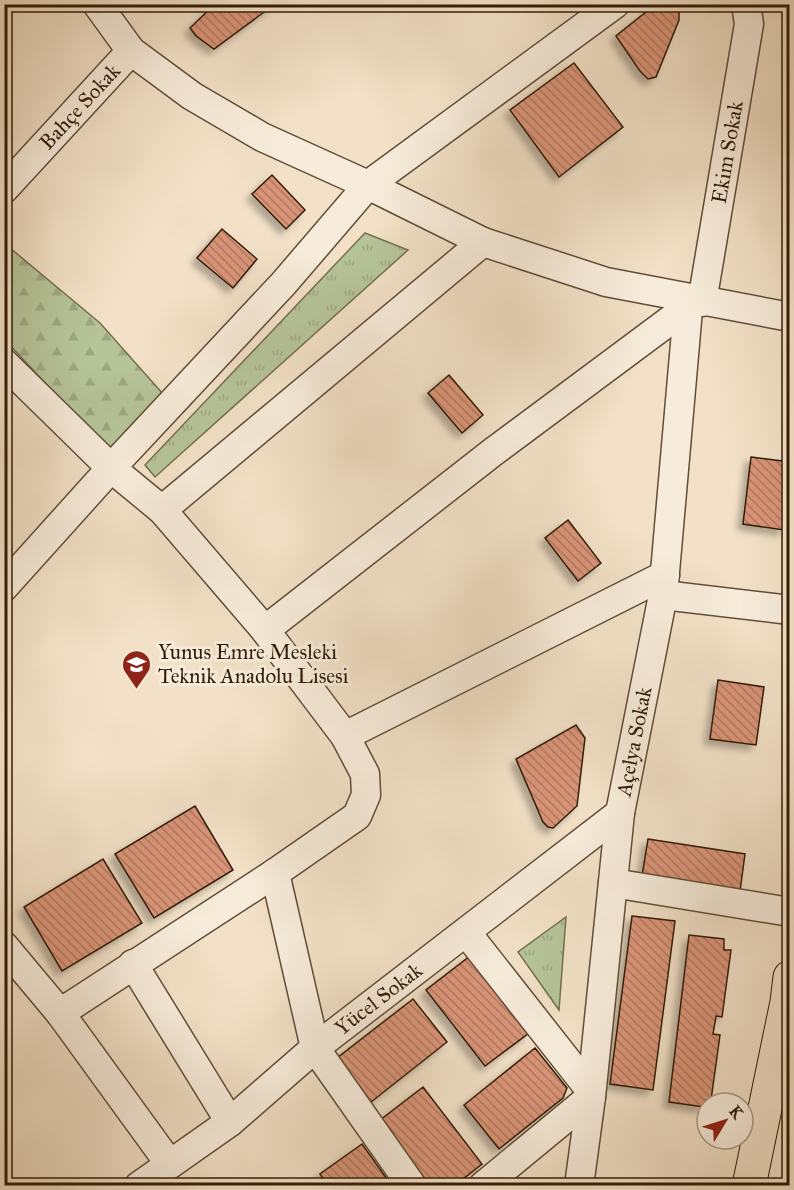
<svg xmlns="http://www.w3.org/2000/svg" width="794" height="1190" font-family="'IM FELL Great Primer',serif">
<defs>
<pattern id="grass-tufts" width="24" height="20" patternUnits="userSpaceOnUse" patternTransform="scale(1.5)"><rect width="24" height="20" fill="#b6c499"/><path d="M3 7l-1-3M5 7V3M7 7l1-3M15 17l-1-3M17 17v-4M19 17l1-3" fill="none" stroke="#9da882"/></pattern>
<pattern id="forest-firs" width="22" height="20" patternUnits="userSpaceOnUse" patternTransform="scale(1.5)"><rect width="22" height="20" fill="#b6c499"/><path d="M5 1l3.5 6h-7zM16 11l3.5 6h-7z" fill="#9da882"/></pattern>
<pattern id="building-back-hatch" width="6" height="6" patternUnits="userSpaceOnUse" patternTransform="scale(1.5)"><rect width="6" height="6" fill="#d99477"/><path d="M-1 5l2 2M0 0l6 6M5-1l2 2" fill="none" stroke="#b17860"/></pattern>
<filter id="shadow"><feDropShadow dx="-5.5" dy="5.5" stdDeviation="3" flood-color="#0004"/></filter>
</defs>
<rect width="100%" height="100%" fill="#f2e1c7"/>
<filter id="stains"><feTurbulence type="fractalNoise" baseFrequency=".00333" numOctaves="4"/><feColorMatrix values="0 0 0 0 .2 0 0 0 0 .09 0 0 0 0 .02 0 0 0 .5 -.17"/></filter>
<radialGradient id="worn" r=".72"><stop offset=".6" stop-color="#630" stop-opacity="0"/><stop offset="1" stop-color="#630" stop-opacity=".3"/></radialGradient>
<path fill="url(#grass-tufts)" stroke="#747050" stroke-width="1.5" d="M365 233 408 250 155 477 145 465Z
M566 917 559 1010 518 952Z"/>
<path fill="url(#forest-firs)" stroke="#747050" stroke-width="1.5" d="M4 243 100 323 163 394 108 450 5 340Z"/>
<path fill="url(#building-back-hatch)" stroke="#321c07" stroke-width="1.5" filter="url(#shadow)" d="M215 4H275L214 49 196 36 190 28Z
M656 4H674L679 11V20L656 77 648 79 640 71 616 36Z
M574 63 623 127 559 177 510 110Z
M272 175 305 210 286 229 252 194Z
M222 229 257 259 233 288 197 258Z
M449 375 483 415 462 433 428 393Z
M751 457 790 462V492L784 530 743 524Z
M568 520 601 563 578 581 545 538Z
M718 680 764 687 756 745 710 739Z
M576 725 585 738 577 806 553 828 548 827 543 822 516 759Z
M195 806 233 870 154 918 115 854Z
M648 839 745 854 740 891 642 876Z
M103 859 142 923 62 971 24 907Z
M632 916 675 921 653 1090 610 1084Z
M689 935 724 939V950H731L722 1017 716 1016 713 1034 720 1035 711 1100H706L704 1107 669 1102Z
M470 956 529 1033 485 1066 426 990Z
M413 999 447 1042 371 1102 337 1058Z
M535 1048 567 1088 563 1098 499 1149 464 1105Z
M423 1087 482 1164 454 1186H428L379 1121Z
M362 1144 392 1186H328L320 1174Z"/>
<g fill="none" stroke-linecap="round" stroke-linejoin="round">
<defs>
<g id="minor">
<path d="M97 4 131 51 192 96 262 137 368 185 483 242 606 282 790 317"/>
<path id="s1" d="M4 189 131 51"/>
<path id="s2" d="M702 302 749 24 746 4"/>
<path d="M4 363 111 468 162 510 265 630 345 736 365 774 366 795 357 816 275 873 60 1013"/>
<path d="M162 510 483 242"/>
<path d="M4 587 111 468 284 283 368 185 615 4"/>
<path d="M663 595 790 610"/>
<path d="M265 630 493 452 688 307"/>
<path d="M345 736 665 575"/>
<path d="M275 873 315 1048 412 1186"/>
<path d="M613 883 790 912"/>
<path d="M466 932 591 1091"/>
<path d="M4 946 60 1013 169 1163"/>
<path d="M133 964 230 1122"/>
<path id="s3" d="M139 1186 230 1122 315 1048 620 813"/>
<path d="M483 1186 591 1097"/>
<path id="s4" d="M579 1186 591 1097 620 813 663 595 689 298"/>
</g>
<path id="major" d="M749 1186 787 1002 790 977"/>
</defs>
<use href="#minor" stroke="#624d37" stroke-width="31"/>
<use href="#major" stroke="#321c07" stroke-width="35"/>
<use href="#minor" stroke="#f7ecdb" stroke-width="28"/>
<use href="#major" stroke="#f2e1c7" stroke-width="33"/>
</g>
<defs>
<symbol id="school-pin" viewBox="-11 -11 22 30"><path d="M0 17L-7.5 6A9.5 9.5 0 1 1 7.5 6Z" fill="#8f2418" stroke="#f7ecdb"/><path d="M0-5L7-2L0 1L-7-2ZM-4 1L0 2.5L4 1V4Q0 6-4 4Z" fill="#fff"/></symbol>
</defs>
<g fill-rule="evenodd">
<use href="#school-pin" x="120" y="648" width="33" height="45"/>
</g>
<g text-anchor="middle" stroke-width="6" stroke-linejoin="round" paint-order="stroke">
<g font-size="21" fill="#321c07" stroke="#f7ecdb">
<text dy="7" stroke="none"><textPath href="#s1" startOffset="112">Bahçe Sokak</textPath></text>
<text dy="7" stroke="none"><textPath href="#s2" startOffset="152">Ekim Sokak</textPath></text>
<text dy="7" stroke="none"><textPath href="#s4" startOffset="448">Açelya Sokak</textPath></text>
<text dy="7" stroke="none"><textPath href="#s3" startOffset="304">Yücel Sokak</textPath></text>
</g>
<g font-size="21" fill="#321c07" stroke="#f7ecdb" text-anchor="start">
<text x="158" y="659">Yunus Emre Mesleki<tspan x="158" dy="24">Teknik Anadolu Lisesi</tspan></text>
</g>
</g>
<rect width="794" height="1190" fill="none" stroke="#f2e1c7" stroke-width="24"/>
<rect x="6" y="6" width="782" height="1178" fill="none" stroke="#321c07" stroke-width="3"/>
<rect x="12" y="12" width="770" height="1166" fill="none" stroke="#321c07" stroke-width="1.5"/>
<g transform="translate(725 1121) rotate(52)"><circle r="28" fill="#f7ecdb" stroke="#a89986" stroke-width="1.5"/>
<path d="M0-4.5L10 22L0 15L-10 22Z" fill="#8f2418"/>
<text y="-9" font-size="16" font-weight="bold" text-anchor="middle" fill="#321c07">K</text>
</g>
<rect width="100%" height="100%" filter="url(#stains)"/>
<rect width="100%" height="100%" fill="url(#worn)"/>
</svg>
